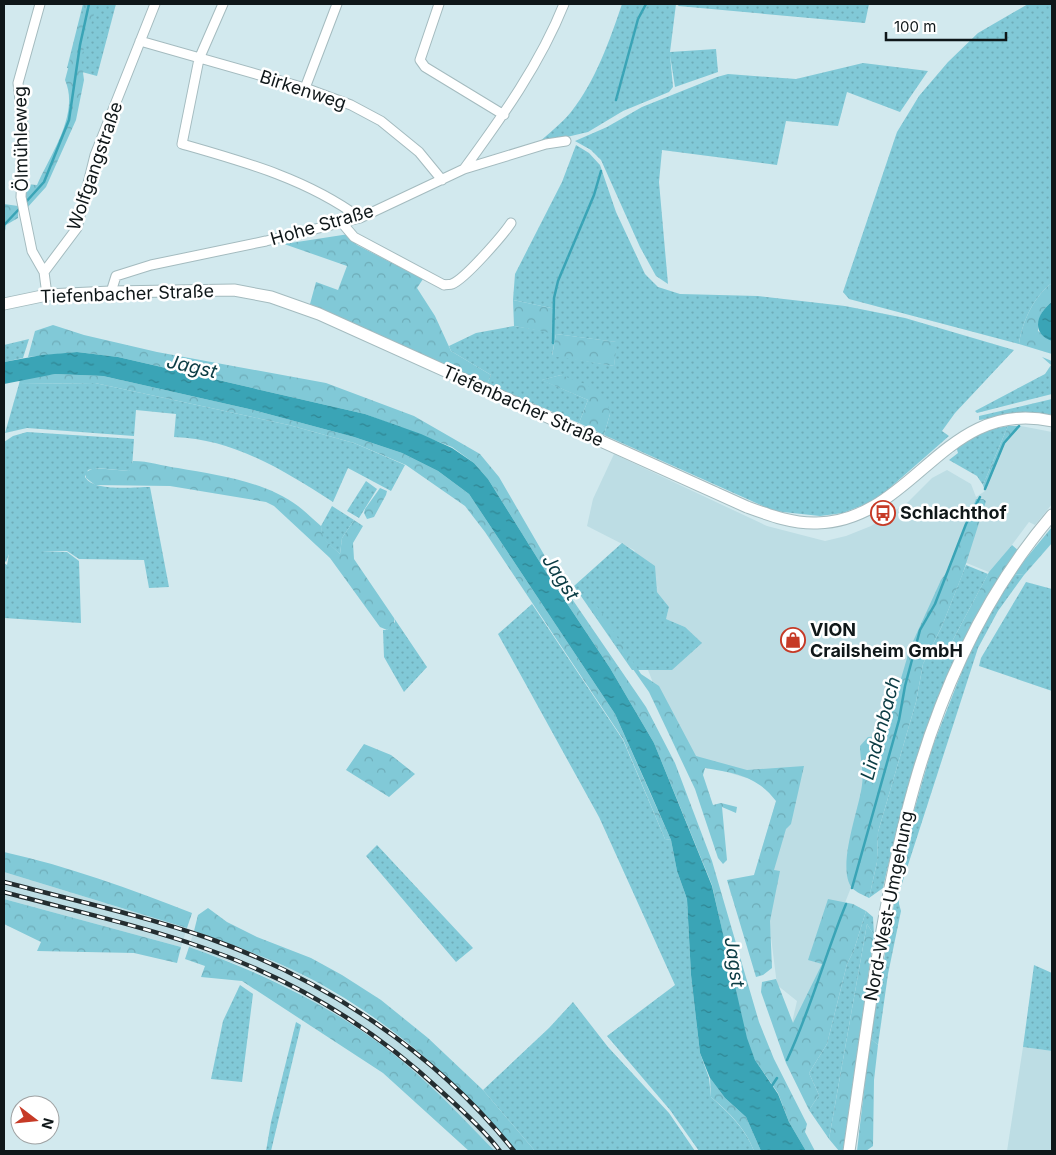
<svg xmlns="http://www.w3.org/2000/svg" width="1056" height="1155" font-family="Inter,sans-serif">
<defs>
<pattern id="grass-dots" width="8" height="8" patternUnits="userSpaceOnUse" patternTransform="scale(1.25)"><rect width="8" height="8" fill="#81c9d7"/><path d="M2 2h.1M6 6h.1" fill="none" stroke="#6eacb8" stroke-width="1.8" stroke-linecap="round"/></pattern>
<pattern id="forest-crowns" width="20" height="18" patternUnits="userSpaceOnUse" patternTransform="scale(1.25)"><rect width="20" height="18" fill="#81c9d7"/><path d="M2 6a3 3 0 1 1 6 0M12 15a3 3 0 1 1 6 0" fill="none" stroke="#6eacb8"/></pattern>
<pattern id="water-ripples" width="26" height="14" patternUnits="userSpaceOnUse" patternTransform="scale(1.25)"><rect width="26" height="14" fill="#3aa4b6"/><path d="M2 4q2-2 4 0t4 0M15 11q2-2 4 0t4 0" fill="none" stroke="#2f8593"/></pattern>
</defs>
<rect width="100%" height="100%" fill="#d2e9ee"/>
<path fill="#bddde4" d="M1021 426 1052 432V504L1035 525 1029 522 991 573 952 557 934 604 856 875 829 943 799 1032 791 1027 797 1001 777 985 769 921 747 896H731L728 881 754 876 780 788 683 759 648 670H672L685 627 666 619 669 607 657 592 634 550 587 526 593 499 614 454 767 526 825 541 846 536 871 526 908 502 932 478 947 470 971 484 976 497 985 491 1005 443Z
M4 872 187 928 181 947 4 899Z
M194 931 255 953 295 971 337 995 384 1026 472 1101 515 1151H495L427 1083 333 1013 295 991 247 968 189 947Z
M1023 1047 1052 1051V1151H1007Z"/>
<path fill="url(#grass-dots)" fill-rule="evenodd" d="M83 4H116L97 76 67 68Z
M622 4H676L670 52 716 49 718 72 675 87 670 55 673 87 669 92 623 111 588 132 537 144C548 134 561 124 571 112 595 82 610 40 622 4Z
M679 4H869L865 23 678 6Z
M1028 4H1052V283C1034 296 1022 322 1019 344L849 299 843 292 897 132 919 96 948 62 978 33Z
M863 63 928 71 900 112 847 92 838 126 786 121 777 165 662 150 659 182 668 284 656 276 640 247 601 160 591 150 575 141 607 127 642 107 717 77 728 74 796 79Z
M576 145 589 153 600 165 616 212 645 274 658 287 680 294 758 296 845 306 905 318 1014 350 955 413 942 431 949 436 876 500 843 513 820 516 774 511 604 435 610 414 561 375 542 380 588 400 579 423 487 384 491 375 451 351 449 346 476 333 514 326 556 333V309L513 300 515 274 562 182ZM556 334 616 342 614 366 552 355Z
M29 339 23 358 4 362V345Z
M1042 357 1052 361V394L977 413 975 411 1045 374 1051 365Z
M95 383 289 425 354 443 405 465 391 491 348 468 333 502C283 470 234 439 174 437L176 414 136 410 134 436 27 428 5 433 19 384Z
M1052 399V414L1049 415H1022L979 420V416Z
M1008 426 983 485 977 476 949 460 958 453 956 446 987 430Z
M27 432 134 439 132 468 129 471 97 468 88 470 85 477C93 492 134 487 150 487L169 587 149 588 144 560 79 559 67 551 41 552H67L79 561 81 623 4 618V563L7 565 9 554 6 562 4 560V442L13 436Z
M366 481 377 489 359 518 347 511Z
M332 506 354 520 342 538 340 554 322 538 321 526Z
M622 543 655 566 657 592 669 607 666 619 685 627 702 643 672 670H632L574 586Z
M966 565 988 574 947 651 956 660C927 735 900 810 883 888L869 898 877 862 878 832 916 702 923 664 942 626Z
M1013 574 1024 575 998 611 978 648 899 893V904L901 911 888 974 878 1045 870 1038 905 842 932 748 973 643Z
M1026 582 1052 589V691L979 666 981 658Z
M532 604 623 740 665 839 671 840 677 871 687 899 691 975 700 1053 709 1078 711 1097C729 1113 745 1128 754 1151H699L670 1110 607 1036 675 985 599 817 498 634Z
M394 618 427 667 404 692 384 657 383 630H387L395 622Z
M377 845 473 948 456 962 366 856Z
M866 911 873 917 874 935 867 924 829 1139 809 1110 819 1095 809 1073 827 1044 847 964 854 950Z
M1034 965 1052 973V1051L1023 1047Z
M240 985 253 994 242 1082 211 1079 223 1021Z
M573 1002 608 1047 669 1113 695 1151H535L483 1090 549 1028Z
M296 1022 301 1025 271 1151H266L271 1122Z"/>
<path fill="url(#forest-crowns)" d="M85 4H97L81 58 84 80 76 120 46 187 27 208 24 184 37 185C50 155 80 114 65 80Z
M4 204 18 206V218L6 225 4 237Z
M349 234 357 245 423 279 417 288 435 316 451 351 491 375 487 384 310 304 316 282 338 290 347 266 284 244Z
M1052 283V302C1042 309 1038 318 1038 331L1052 341V354L1019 344C1022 322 1034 296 1052 283Z
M513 300 556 309V334L617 342 614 366 552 356 556 334 514 326Z
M53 325 84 335 157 352 326 383 414 416 480 454 499 477 557 577 646 707 675 763 712 861 759 1022 774 1059 807 1124 805 1132 815 1151H806L789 1122 778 1093 755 1060 746 1038 712 885 654 743 610 668 546 572 488 479 474 463 452 447 365 414 118 357 77 352 28 357 35 331Z
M55 374 103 376 249 409 354 437 402 453 438 471 469 494 615 714 671 840 665 839 623 739 485 532 465 506 406 465 354 443 289 425 95 383 19 384 20 379 24 378Z
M561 375 585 384 607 400 610 414 604 435 579 423 588 400 541 380Z
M1008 426H1021L1005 443 985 491 983 485Z
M133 461C149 461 162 466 178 468 217 475 265 481 298 506 306 512 314 520 321 526L323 538 340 554 342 538 354 520 363 526 353 543 354 559 394 618V625L387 630 380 627 330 558 274 506 266 502 170 486 95 485 86 478V472L94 468 129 471Z
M380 488 387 491 386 495 374 517 367 519 364 513 365 509Z
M976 499H983L986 501 963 573 942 626 923 664 916 702 878 832 877 862 869 898C863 895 856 892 852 888 836 867 859 810 862 785 864 773 860 758 860 746L868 737 884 736 910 648 941 580 949 569Z
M1052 527V543L1024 575 1013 574Z
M1012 545 1019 551 977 614 956 660 947 651 989 572Z
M594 606H597L641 674 659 686 696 756 747 770 804 766 791 824 786 829 774 870 780 871 770 921 772 968 763 975 756 977 727 880 754 875 776 801C757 776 735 773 705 768L703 775 713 805 721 803 737 807 736 813 722 807 727 860 723 864 718 858 695 789 649 692 593 612Z
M364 744 391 755 415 774 389 797 346 770Z
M4 852C68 866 130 889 192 913L187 928 4 872Z
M4 899 181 947 177 963 134 953 37 951 41 942 4 924Z
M828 899 853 904 866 911 854 950 847 964 827 1044 809 1073 819 1095 809 1110 786 1063 761 992 762 982 776 979 793 1023 822 964 808 960Z
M208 908 227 922 257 937 311 958 342 975 381 1000 428 1038 483 1090 535 1151H515C456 1077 379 1011 293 970 261 955 227 943 194 931L198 915Z
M867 924 874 935 843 1151H839L829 1139Z
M189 947C275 977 361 1020 428 1084 451 1105 473 1129 495 1151H469L383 1073 242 981 201 977 205 966 185 959Z
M870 1038 878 1045 874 1080 873 1146 866 1151H857Z
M710 1078 725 1098 746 1117 761 1151H754C745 1128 730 1113 711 1097Z"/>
<path fill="url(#water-ripples)" d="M1052 302V341C1030 333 1037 313 1052 302Z
M77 352 118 357 365 414 421 434 452 448 474 463 488 479 546 572 610 668 654 743 712 886 747 1038 755 1060 778 1094 789 1122 806 1151H761L746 1117 725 1098 710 1078 700 1053 691 975 687 899 677 871 671 840 650 792 615 714 469 494 438 471 402 453 354 437 249 409 103 376 55 374 4 384V362L42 355Z"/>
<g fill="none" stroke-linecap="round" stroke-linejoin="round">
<path stroke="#3aa4b6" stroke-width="2.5" d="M616 100 638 19 646 4
M25 203 44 182 69 120 80 45 89 4
M4 225 21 207
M553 343 554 298 558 281 594 195 601 171
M985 489 1004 443 1019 426
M852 888 899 720 905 686 920 630 935 604 966 524 980 497
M787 1060C811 1009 825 955 846 904
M771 1087 777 1078"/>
<defs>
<path id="minor" d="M40 4 18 83 24 134 21 197 32 251 44 272
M223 4 199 59 182 144C245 162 307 179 360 218
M439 4 420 60 425 67 504 115
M140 41 305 88 351 105 381 121 419 152 442 180
M305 88 337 4
M464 169C502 117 540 64 564 4
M342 223 354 237 444 285C447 284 450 285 452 284 465 279 503 235 511 223
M111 292 116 276 151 265 266 241 360 218 464 169 546 144 566 141
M47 295 44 272 77 228 95 155 155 4"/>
<path id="major" d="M4 304 47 295 111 292 234 290 271 297 319 314 747 507C769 515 793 524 817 523 914 521 944 397 1052 421
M849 1151C882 930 900 693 1052 515"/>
</defs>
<use href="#minor" stroke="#a4bbbf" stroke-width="11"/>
<use href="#major" stroke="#a4bbbf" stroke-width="13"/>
<use href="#minor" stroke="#fff" stroke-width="9"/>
<use href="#major" stroke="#fff" stroke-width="11"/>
<defs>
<path id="rail" d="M4 882C72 900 141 915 208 938 326 980 435 1052 514 1151
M4 892C70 910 139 925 204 948 292 979 374 1028 442 1092 462 1110 484 1130 500 1151"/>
</defs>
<use href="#rail" stroke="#242d30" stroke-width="4.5"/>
<use href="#rail" stroke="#fff" stroke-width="2.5" stroke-dasharray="8" stroke-linecap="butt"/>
</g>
<defs>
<symbol id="bus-ring" viewBox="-11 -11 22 22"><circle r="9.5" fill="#fff" stroke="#c63a26" stroke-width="1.5"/><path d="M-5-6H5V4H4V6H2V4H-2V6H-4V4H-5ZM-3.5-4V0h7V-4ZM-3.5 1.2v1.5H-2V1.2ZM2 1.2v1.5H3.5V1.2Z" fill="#c63a26"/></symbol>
<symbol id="shop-ring" viewBox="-11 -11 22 22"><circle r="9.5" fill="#fff" stroke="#c63a26" stroke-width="1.5"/><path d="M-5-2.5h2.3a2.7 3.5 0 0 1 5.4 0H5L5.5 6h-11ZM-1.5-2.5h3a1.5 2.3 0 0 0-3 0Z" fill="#c63a26"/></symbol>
</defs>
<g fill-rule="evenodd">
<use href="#bus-ring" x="869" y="499" width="28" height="28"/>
<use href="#shop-ring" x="779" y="626" width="28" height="28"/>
</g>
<g text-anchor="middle" stroke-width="5" stroke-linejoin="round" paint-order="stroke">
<g font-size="18" fill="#0f1719" stroke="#fff">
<text transform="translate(303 90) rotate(18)" y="6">Birkenweg</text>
<text transform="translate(21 139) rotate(-91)" y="6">Ölmühleweg</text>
<text transform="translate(95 166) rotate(-71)" y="6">Wolfgangstraße</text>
<text transform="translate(322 225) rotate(-16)" y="6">Hohe Straße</text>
<text transform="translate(127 294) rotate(-2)" y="6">Tiefenbacher Straße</text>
<text transform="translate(523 406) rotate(24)" y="6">Tiefenbacher Straße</text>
<text transform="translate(889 906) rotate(-79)" y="6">Nord-West-Umgehung</text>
</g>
<g font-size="18" font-weight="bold" fill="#0f1719" stroke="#fff" text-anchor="start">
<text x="900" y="519">Schlachthof</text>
<text x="810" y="636">VION<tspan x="810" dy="21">Crailsheim GmbH</tspan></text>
</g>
<g font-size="19" font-style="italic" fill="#0b3c44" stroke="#fff">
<text transform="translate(192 366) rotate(13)" y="7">Jagst</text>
<text transform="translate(561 577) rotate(57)" y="7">Jagst</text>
<text transform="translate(880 728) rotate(-75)" y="7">Lindenbach</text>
<text transform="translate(735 962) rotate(82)" y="7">Jagst</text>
</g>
</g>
<rect width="1056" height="1155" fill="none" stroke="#0f1719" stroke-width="10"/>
<g transform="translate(35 1120) rotate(106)"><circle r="24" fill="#ffffff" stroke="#9fa2a3"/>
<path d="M0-4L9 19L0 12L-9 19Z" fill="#c63a26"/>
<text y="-8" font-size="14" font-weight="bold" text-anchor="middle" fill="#0f1719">N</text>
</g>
<path d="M886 32v8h120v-8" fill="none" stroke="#0f1719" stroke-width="2.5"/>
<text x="894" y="32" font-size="15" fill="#0f1719" stroke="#ffffff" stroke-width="4" paint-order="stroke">100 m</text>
</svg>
